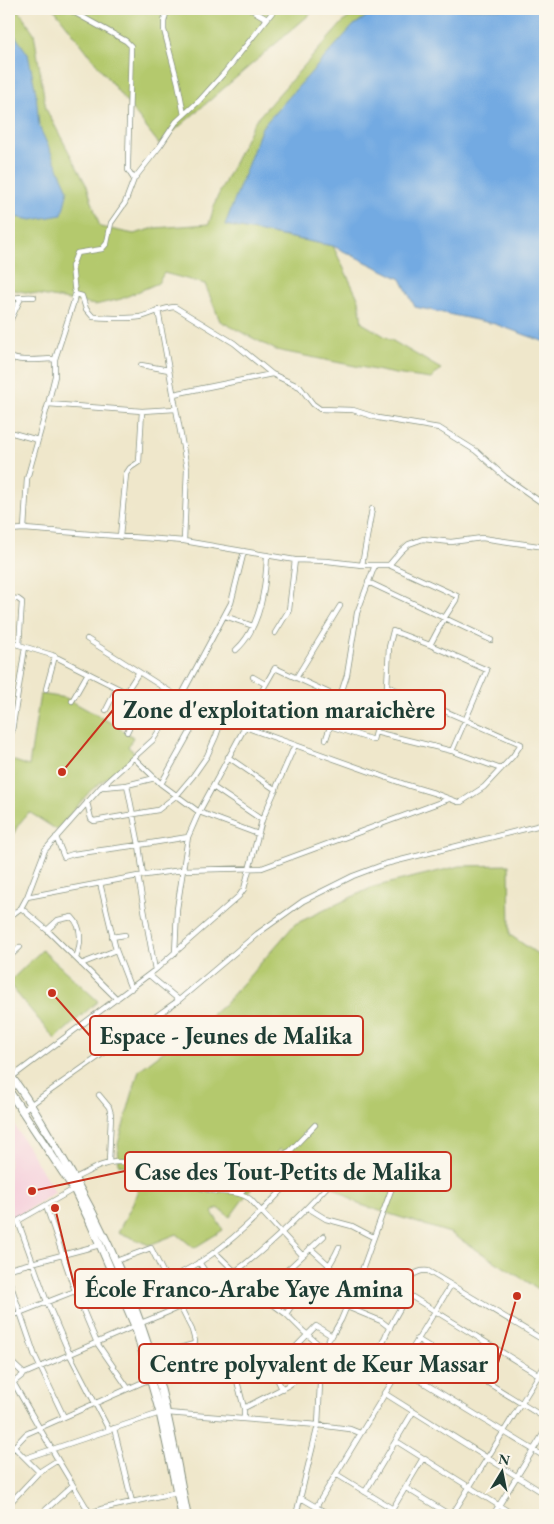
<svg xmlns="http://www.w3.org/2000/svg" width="554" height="1524" font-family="'EB Garamond',serif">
<rect width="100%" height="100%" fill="#fbf7ec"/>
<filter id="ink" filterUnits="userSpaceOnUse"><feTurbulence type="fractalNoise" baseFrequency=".02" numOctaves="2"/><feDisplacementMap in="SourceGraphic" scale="10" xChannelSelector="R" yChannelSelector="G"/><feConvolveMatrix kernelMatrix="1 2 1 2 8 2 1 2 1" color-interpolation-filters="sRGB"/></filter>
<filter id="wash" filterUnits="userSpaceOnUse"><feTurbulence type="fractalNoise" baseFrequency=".0096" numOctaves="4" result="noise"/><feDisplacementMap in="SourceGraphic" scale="20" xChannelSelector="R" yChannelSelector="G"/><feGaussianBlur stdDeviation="1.12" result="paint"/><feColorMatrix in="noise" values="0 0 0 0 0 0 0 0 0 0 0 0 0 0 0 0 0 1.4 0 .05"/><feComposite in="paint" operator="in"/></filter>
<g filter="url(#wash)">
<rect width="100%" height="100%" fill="#efe7cb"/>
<path fill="#f5cfdb" d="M9 1111 10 1118 55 1192 23 1213 9 1219Z"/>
<path fill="#b4c96d" stroke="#6a8350" d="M9 9H18L34 33 46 109 87 186 100 227 134 234 155 228 209 224 216 200 254 122 344 21 362 9H377L353 26 225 225 333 246 359 300 362 323 441 369 431 379 395 374 276 350 220 321 205 284 164 273 158 283 121 299 95 305 9 289Z
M54 9H316L159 144Z
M40 694 66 698 113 724 133 737 128 747 137 754 90 791 57 830 29 812 18 825 9 843V759L29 766Z
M509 865 510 935 545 959V1293L450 1233 358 1204 280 1149 230 1217 218 1208 212 1212 223 1230 194 1248 177 1234 149 1245 118 1232 132 1205 146 1170 119 1165 118 1144 139 1070 223 1006 295 924 373 887 460 866Z
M42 950 98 1001 55 1039 9 984V982Z"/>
<path fill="#73aae2" stroke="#49748b" d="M377 9H545V342L495 324 415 307 401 279 333 246 225 225 262 127 353 26Z
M9 27 28 54 36 93 39 126 68 190 62 215 32 220 9 216Z"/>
</g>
<g filter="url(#ink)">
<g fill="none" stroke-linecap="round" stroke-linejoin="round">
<defs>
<path id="minor" d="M167 9 164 22V30L178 83 184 115
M250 9 267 19
M134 179 160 146 176 122 199 101 225 72 275 9
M75 294 82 296 86 309 93 317C109 318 124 319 140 317 152 314 162 308 175 307L234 343 272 374
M9 298C18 298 25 296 34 297
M158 310 187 469 184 541
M9 323 21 298
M9 356C18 363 43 359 55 359
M141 365 169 370
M9 367 12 358
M174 394 272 374 300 387 313 404 320 409 353 410 378 418 439 428 476 451 505 477 545 505
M48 404 142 411 176 409
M9 432 38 440
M24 529 27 479 48 404 55 376V359L73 304 75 294 72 266 77 253 102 249 107 243 111 223 125 203 134 179 128 170V162L131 46 126 41 68 9
M9 530 24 529 184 541 295 560 327 561 362 565H389L457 596 456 600 445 617 430 645
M120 537 126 474 130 468 139 462 142 411
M362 565 372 509
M389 565 401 551 409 544 423 539 451 542 482 538 545 547
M368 582 491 640
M9 598 18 599 22 602 19 645
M225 616 253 626
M275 633 289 610 295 560
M87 639 180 698 223 716 245 727 407 785 434 793 458 802H461L484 787 513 756 521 744 387 686
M9 642 52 655 155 707
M236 650C261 628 266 585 267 555
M253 677 265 684
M296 678 340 606
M46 689 55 656
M126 692 139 672
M72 701 88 673
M106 710 117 688
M330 726 373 740 387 686 389 647 393 631 430 645 487 670 452 751
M127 732 142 700
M375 732 452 751 501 769
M9 738 12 731 25 647
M326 739 347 675 357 613 375 565
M228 757 276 790
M134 758 161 784 199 812 258 834
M161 784 204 707
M127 785 139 845 143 875
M103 787 127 785 155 778
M213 787 262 820
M87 802 91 819 94 821 158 810 177 795 193 776 207 756 216 736 223 716
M56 837 64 857 73 854 139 845 188 837
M138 876 155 970
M100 883 116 950 131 989
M27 897 138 876 182 870 262 868 449 799
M21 908 47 930 117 999
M9 917 21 908 27 897 45 850 101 787 153 740 180 698 231 603 244 551
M47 930 58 920 72 917C83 928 81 945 76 958
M112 937 125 935
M175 953 177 909 188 837 199 812 245 727 259 696 275 668 340 698
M9 957 20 947
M81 964 116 950
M149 975 179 1000
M12 1077 155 970 239 896 244 889 262 820 295 745
M99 1095 109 1107 111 1114 109 1163
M23 1110 179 1000 257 934 303 901 353 876 385 864 545 824
M75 1178C88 1172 103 1162 118 1162 148 1162 180 1184 210 1190 223 1194 239 1190 250 1199L302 1255
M240 1193 275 1159 290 1151 315 1125
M46 1206 75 1291 97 1343 128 1388
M308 1208 326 1219 352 1226 373 1237
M18 1221 47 1302 70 1355 109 1430
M9 1226 74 1189
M310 1248 330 1266
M215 1252 257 1293 286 1314 303 1331 323 1348
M116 1261 151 1248 192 1330 195 1341 194 1344 150 1356
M199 1262 214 1285
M9 1269 100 1245
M285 1272 304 1295
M361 1273 401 1290 539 1375
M9 1280 35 1356 64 1417
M401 1290C407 1280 415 1269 428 1271L545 1341
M257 1293 285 1272 324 1236
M408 1294C402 1306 377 1345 380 1356L545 1457
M131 1297C154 1286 178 1276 200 1262 234 1241 263 1210 291 1181
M347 1307 381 1321 390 1328
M286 1314 290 1308C311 1287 327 1274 339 1247
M9 1317 75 1291 115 1278
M141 1323C153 1318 167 1313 179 1307 247 1272 297 1220 347 1165
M417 1339 545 1418
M9 1360 24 1374
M235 1373 244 1408V1419
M159 1381 225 1363
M13 1382 58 1460 91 1515
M9 1386 24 1374 135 1326
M282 1389 275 1374V1368L316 1326 332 1336
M384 1393 545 1494
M244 1408 289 1385 298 1379 333 1334 341 1320 361 1273 403 1157
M167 1413 318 1425 350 1429 360 1433
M114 1428 132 1502
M396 1441 514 1515
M9 1442 39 1472
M9 1452 26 1434 150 1379
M26 1458 160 1413
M336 1474 393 1509
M406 1488 450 1515
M541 1491 545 1484
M365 1492 413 1412
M301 1498 330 1515
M9 1504 39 1472 58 1460
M316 1507 451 1285
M40 1515 73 1485
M85 1515 101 1509 177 1492
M296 1515 318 1425 320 1383
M389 1515 423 1458
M452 1515 545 1365
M493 1515 545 1431"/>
<path id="secondary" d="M9 1074C27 1096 41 1122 56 1147 101 1221 136 1299 159 1382 171 1426 178 1471 187 1515
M9 1091 74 1189 91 1224 135 1326 160 1413 182 1515"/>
</defs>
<use href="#minor" stroke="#879280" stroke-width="6"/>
<use href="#secondary" stroke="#879280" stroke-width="9"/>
<use href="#minor" stroke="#fff" stroke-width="4.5"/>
<use href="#secondary" stroke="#fff" stroke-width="7"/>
</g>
</g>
<path fill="none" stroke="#c8321e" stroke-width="2" d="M62 772L113 710M52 993L90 1036M32 1191L125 1171M55 1208L75 1289M517 1296L498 1363"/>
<g fill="#c8321e" stroke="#fbf7ec" stroke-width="2">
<circle cx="62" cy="772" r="5"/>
<circle cx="52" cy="993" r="5"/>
<circle cx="32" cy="1191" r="5"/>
<circle cx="55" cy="1208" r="5"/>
<circle cx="517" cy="1296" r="5"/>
</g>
<g fill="#fbf7ec" stroke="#c8321e" stroke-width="2">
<rect x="113" y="690" width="332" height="39" rx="5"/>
<rect x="90" y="1016" width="273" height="39" rx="5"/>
<rect x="125" y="1152" width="326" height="39" rx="5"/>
<rect x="75" y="1269" width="338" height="39" rx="5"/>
<rect x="139" y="1344" width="359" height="39" rx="5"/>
</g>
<g font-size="24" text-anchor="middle" font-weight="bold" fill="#1f3d34">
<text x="279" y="718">Zone d'exploitation maraichère</text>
<text x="226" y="1044">Espace - Jeunes de Malika</text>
<text x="288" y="1180">Case des Tout-Petits de Malika</text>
<text x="244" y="1297">École Franco-Arabe Yaye Amina</text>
<text x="319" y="1372">Centre polyvalent de Keur Massar</text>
</g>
<rect width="554" height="1524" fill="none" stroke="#fbf7ec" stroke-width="30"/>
<g transform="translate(502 1472) rotate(10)" stroke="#fbf7ec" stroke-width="4" paint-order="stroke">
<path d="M0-4L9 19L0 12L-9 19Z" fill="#1f3d34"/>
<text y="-8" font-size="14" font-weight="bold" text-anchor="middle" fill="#1f3d34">N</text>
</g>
</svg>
